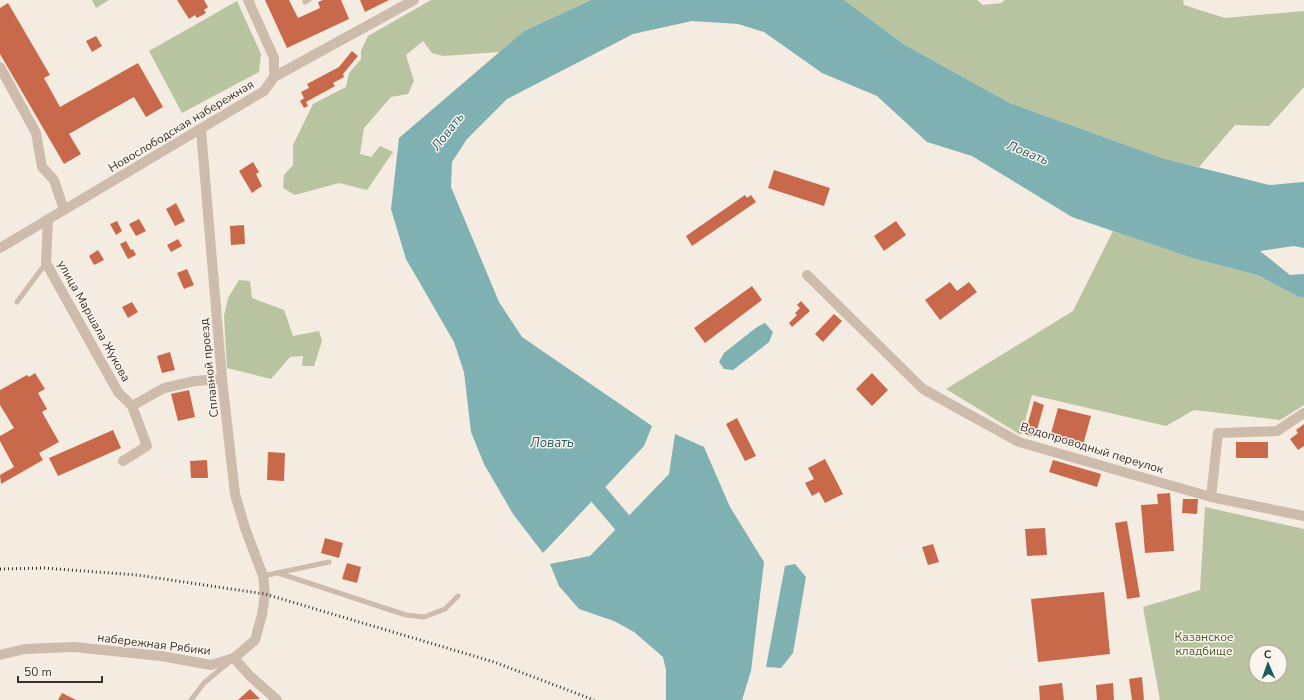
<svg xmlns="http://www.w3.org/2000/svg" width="1304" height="700" font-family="'Nunito Sans',sans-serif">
<rect width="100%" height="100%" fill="#f4ebe1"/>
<path fill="#b8c4a0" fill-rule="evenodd" d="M92 0H109L96 8Z
M431 0H591L524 31 500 52 443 56 432 53 423 41 406 55 414 81 408 94 391 97 364 128 360 154 371 157 380 146 393 152 367 190 339 183 295 195 283 188 284 175 293 165V145L313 104 346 87 349 73 361 59V51L368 36Z
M844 0H977L983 5 1001 3 1005 0H1183L1184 5 1225 18 1304 11V87L1269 126 1235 125 1199 167 1162 158 1010 103 905 45Z
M237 1 261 54 259 72 182 113 149 51Z
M1113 231 1192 258 1257 275 1299 297H1304V405L1280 420 1194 410 1166 426 1032 395 1021 435 946 389 1073 311Z
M239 280 250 281 252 298 284 310 293 336 319 331 322 341 314 366H302L303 356 290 357 271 379 227 368 224 316 228 298Z
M1205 507 1304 529V700H1160L1143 607 1200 590ZM1256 652H1280V676H1256Z"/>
<path fill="#7fb0b2" d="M591 0H844L905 45 1010 103 1162 158 1269 185 1304 182V248L1294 246 1260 251 1290 275 1304 274V297H1299L1257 275 1192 258 1072 217 972 156 927 142 877 96 822 73 764 32 738 24 692 21 633 34 507 99 467 139 452 162 451 187 499 302 522 337 652 426 644 446 543 553 513 514 484 464 471 432 464 372 454 342 406 259 391 209 399 138 524 31Z
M765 323 773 332 769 342 733 370 724 369 719 362 724 353 757 327Z
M675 434 704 447 730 507 764 562 751 671 742 700H666V670L663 657 634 632 614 621 579 609 559 586 550 564 590 556 669 474Z
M795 564 806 577 793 653 781 668 766 667 785 566Z"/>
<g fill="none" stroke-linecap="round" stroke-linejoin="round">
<path stroke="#7fb0b2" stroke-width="20" d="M581 474 639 542"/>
</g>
<path fill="#c8694b" d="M177 0H204L208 7 204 10 206 13 197 18 195 15 189 19Z
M265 0H289L298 18 320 8 318 2 323 0H341L349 19 287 48Z
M360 0H389L365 12Z
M8 3 50 75 44 78 60 107 138 63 163 107 146 117 134 97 102 115 69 134 81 154 64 164 0 54V8Z
M96 36 102 46 92 52 86 41Z
M352 51 358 56 343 74 344 77 333 83 335 86 306 102 308 106 304 108 300 101 304 98 301 92 309 88 307 84 339 67Z
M253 162 259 172 256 174 262 186 252 193 239 171Z
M774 170 830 188 824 206 768 188Z
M745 195 747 198 751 195 756 202 692 246 686 236Z
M176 203 185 221 175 226 166 209Z
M139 219 146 231 136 236 129 224Z
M117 221 122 231 116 235 110 224Z
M896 221 906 235 884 251 874 236Z
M244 225 245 244 231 245 230 226Z
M178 239 182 246 171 252 167 245Z
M126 241 131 250 133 249 136 255 128 259 120 244Z
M98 250 104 260 94 265 89 256Z
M187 269 194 285 184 289 177 273Z
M950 282 957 291 969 282 977 292 940 320 925 300Z
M752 286 762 300 705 343 694 328Z
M801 301 810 311 792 327 789 323 797 315 795 313 800 308 797 305Z
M132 302 138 312 128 318 122 307Z
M834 314 842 321 823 342 815 334Z
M170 352 175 370 162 373 157 356Z
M35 373 45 389 38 393 47 409 42 412 59 442 39 453 43 460 1 484 0 475 14 467 0 441V436L14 428 0 405V390L27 375 29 377Z
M872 373 888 390 872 406 856 389Z
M189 390 195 417 178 421 171 394Z
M1034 401 1044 405 1035 437 1025 434Z
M1058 408 1091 416 1083 445 1050 437Z
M737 418 756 456 745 461 726 424Z
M1304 424V446L1298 450 1290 439 1298 433 1296 430Z
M113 430 121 448 58 476 49 458Z
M1236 442H1268V458H1236Z
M268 452 285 453 284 481 267 480Z
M825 459 843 494 825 503 819 492 812 496 805 483 814 479 808 468Z
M207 460 208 478H191L190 461Z
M1053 460 1101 474 1097 487 1049 472Z
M1170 493 1174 551 1145 553 1141 505 1158 504 1157 494Z
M1183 499H1198L1197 514 1182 513Z
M1127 521 1140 597 1127 599 1115 523Z
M1045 528 1047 555 1027 556 1025 529Z
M325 538 343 543 339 558 321 553Z
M933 544 939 562 928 565 922 547Z
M347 563 361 567 357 583 342 579Z
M1104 592 1110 654 1038 662 1031 599Z
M1142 677 1144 700H1132L1129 679Z
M1062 683 1064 700H1040L1039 686Z
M1113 683 1114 700H1097L1096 685Z
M250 689 260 699 238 700Z
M62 693 76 700H58Z"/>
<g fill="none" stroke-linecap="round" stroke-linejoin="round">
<path stroke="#cdbbac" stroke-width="5" d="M305 0V2L309 0
M17 302 46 263
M278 573 406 615 424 617 445 609 458 596
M263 576 329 562
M191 700 204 683 228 663"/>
<path stroke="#cdbbac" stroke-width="10" d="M248 0 274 58V77
M0 67 36 133 42 167 54 180 64 210
M48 219 46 263 118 392 132 406
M0 248 264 91 274 77 414 0
M807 275 923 389 1019 442 1211 497 1304 516
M123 461 147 446 132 406 164 388 195 381 222 379
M1211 497 1218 433 1277 431 1304 413
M234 658 250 676 277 700"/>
<path stroke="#cdbbac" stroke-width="10" d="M0 655 25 649 74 647 161 656 211 665 234 658 255 640 262 615 265 594 263 576 245 528 235 494 222 379 201 130"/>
<path stroke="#3b302b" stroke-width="3" stroke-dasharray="1 3" stroke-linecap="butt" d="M0 569 44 568 137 575 265 594 494 662 594 700"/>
</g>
<g text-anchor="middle" stroke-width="3" stroke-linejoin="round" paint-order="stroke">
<g font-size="12" fill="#3b302b" stroke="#fbf5ee">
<text transform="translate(181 126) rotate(-31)" y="4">Новослободская набережная</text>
<text transform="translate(94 321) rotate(61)" y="4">улица Маршала Жукова</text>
<text transform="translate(209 368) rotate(-96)" y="4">Сплавной проезд</text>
<text transform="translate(1092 448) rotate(17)" y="4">Водопроводный переулок</text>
<text transform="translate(154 644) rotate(7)" y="4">набережная Рябики</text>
</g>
<g font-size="12" fill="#4a5a2e" stroke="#fbf5ee">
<text x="1204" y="641">Казанское<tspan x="1204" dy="14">кладбище</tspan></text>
</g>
<g font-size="13" font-style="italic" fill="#1f5a5e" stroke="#fbf5ee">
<text transform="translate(447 131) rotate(-52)" y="5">Ловать</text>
<text transform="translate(1028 152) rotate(22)" y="5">Ловать</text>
<text x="552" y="447">Ловать</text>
</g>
</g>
<g transform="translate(1268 664) rotate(358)"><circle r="19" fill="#fbf5ee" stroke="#aea6a0"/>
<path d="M0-3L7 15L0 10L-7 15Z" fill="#1f5a5e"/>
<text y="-6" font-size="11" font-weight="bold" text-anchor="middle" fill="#3b302b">С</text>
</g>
<path d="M18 676v6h84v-6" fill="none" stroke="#3b302b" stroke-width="2"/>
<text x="24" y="676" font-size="12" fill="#3b302b" stroke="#fbf5ee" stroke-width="3" paint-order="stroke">50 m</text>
</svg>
